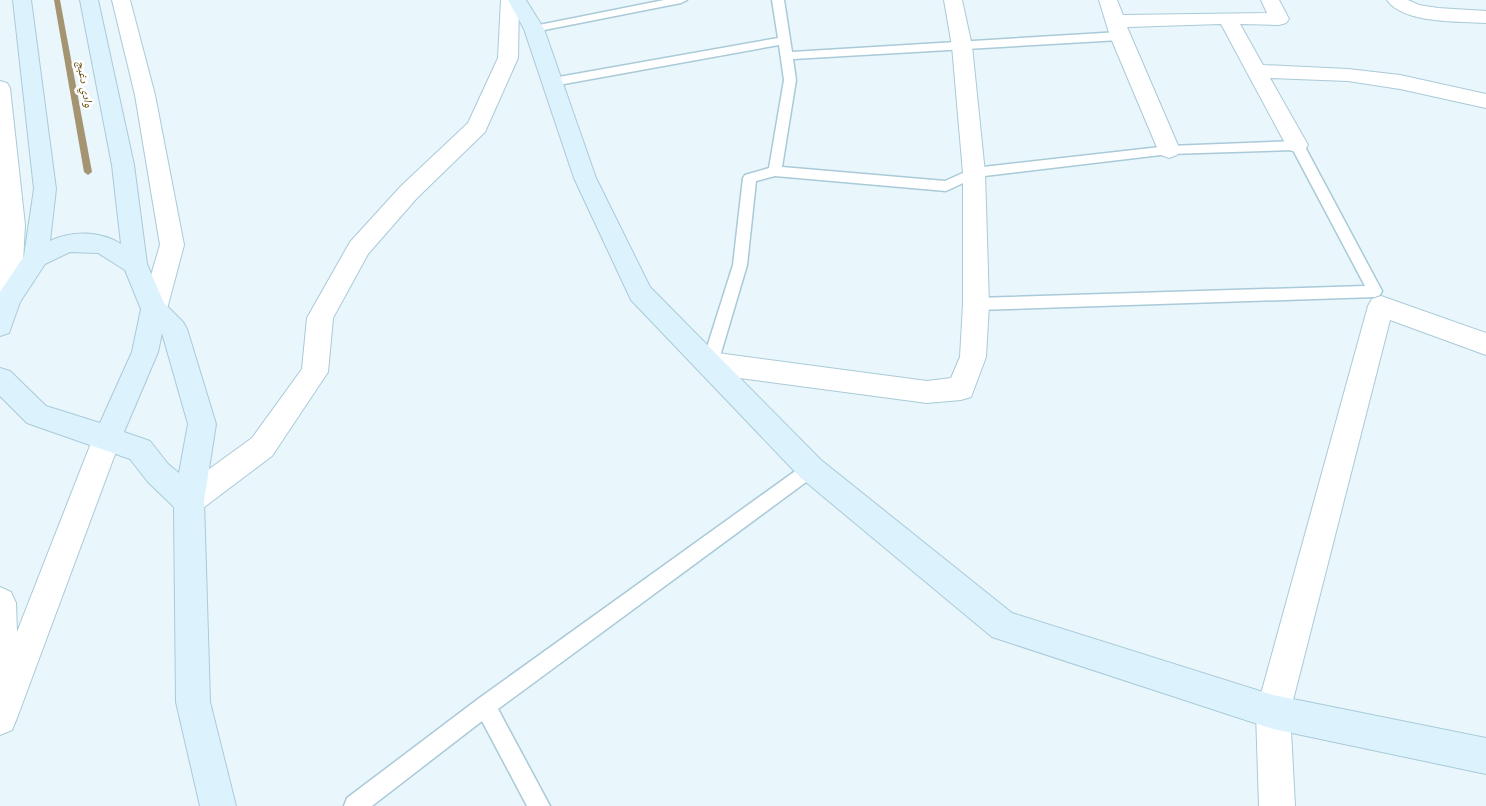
<svg xmlns="http://www.w3.org/2000/svg" width="1486" height="806" font-family="'DejaVu Sans','Noto Naskh Arabic',sans-serif">
<rect width="100%" height="100%" fill="#e9f6fc"/>
<g fill="none" stroke-linecap="round" stroke-linejoin="round">
<path fill="#a59471" fill-rule="evenodd" d="M54 0H60L92 172 88 175 84 172Z"/>
<defs>
<path id="lane" d="M664 0H687L681 3 534 32 528 29 534 26Z
M772 0H784L792 52 1120 32 1126 36 1120 40 793 59 796 80 782 167 945 181 974 168 1169 146 1297 141 1302 142 1304 145 1382 291 1380 295 1375 297 976 310 971 308 968 304 971 300 976 298 1365 286 1293 150 1169 154 976 177 946 191 775 176 756 181 747 265 718 363 716 368 710 369 704 368 702 363 733 265 743 178 745 175 769 168 784 80 779 45 553 86 547 82 553 78 778 38Z
M811 461 817 464 820 469 817 474 498 709 550 806H527L482 721 372 806H344L347 798 478 699 805 464Z"/>
<path id="street" d="M112 0H130L155 95 184 245 167 309 163 316 154 319 145 316 141 309 160 245 135 95Z
M501 0H519L518 58 485 132 417 198 368 254 333 318 328 372 272 456 199 511 189 514 179 511 174 501 179 491 252 438 302 369 307 318 350 242 401 186 468 123 498 58Z
M944 0H962L972 46 985 173 989 304 986 357 971 397 961 400 927 403 710 374 701 371 697 363 701 355 710 352 927 381 951 378 960 357 963 304V173L952 46Z
M1099 0H1117L1123 15 1267 13 1261 0H1279L1289 19 1286 23 1279 25 1240 24 1263 65 1348 69 1400 75 1486 94V108L1400 89 1348 81 1270 78 1308 145 1305 150 1297 152 1289 150 1286 145 1221 24 1127 27 1180 150 1177 155 1169 158 1161 155 1158 150 1110 36Z
M1387 0H1408L1419 5 1438 8 1486 11V23C1459 21 1403 24 1387 0Z
M0 81 7 83 10 88 25 225 21 300 17 307 8 310 0 307Z
M1381 296 1486 333V355L1390 320 1290 712 1295 806H1259L1256 712 1368 306 1372 299Z
M107 426 117 429 121 438 17 718 12 730 0 735V587L11 592 16 603 17 632 93 438 97 429Z"/>
<path id="secondary" d="M13 0H31L56 189 50 241C72 230 101 231 121 244L112 165 80 0H98L134 165 147 264 164 303 183 322 187 329 216 424 204 501 210 702 236 806H200L176 702 174 507 148 482 130 459 27 423 0 396V368L10 371 46 406 100 423 132 352 141 309 125 270 98 253 70 252 45 264 20 302 9 333 0 336V292L24 256 34 189ZM162 333 188 424 179 473 168 464 150 441 124 432 158 352Z
M508 0H526L544 29 596 178 650 287 821 460 1012 613 1273 695 1486 738V774L1273 729 992 637 801 478 631 300 574 178 524 29Z"/>
</defs>
<use href="#lane" stroke="#a9cad8" stroke-width="3"/>
<use href="#street" stroke="#a9cad8" stroke-width="2"/>
<use href="#secondary" stroke="#a9cad8" stroke-width="2"/>
<use href="#lane" fill="#fff" fill-rule="evenodd"/>
<use href="#street" fill="#fff" fill-rule="evenodd"/>
<use href="#secondary" fill="#dcf3fd" fill-rule="evenodd"/>
</g>
<g text-anchor="middle" stroke-width="5" stroke-linejoin="round" paint-order="stroke">
<g font-size="12" font-style="italic" fill="#674a0a" stroke="#fff">
<text transform="translate(85 84) rotate(80)" y="4">وادي دغبج</text>
</g>
</g>
</svg>
